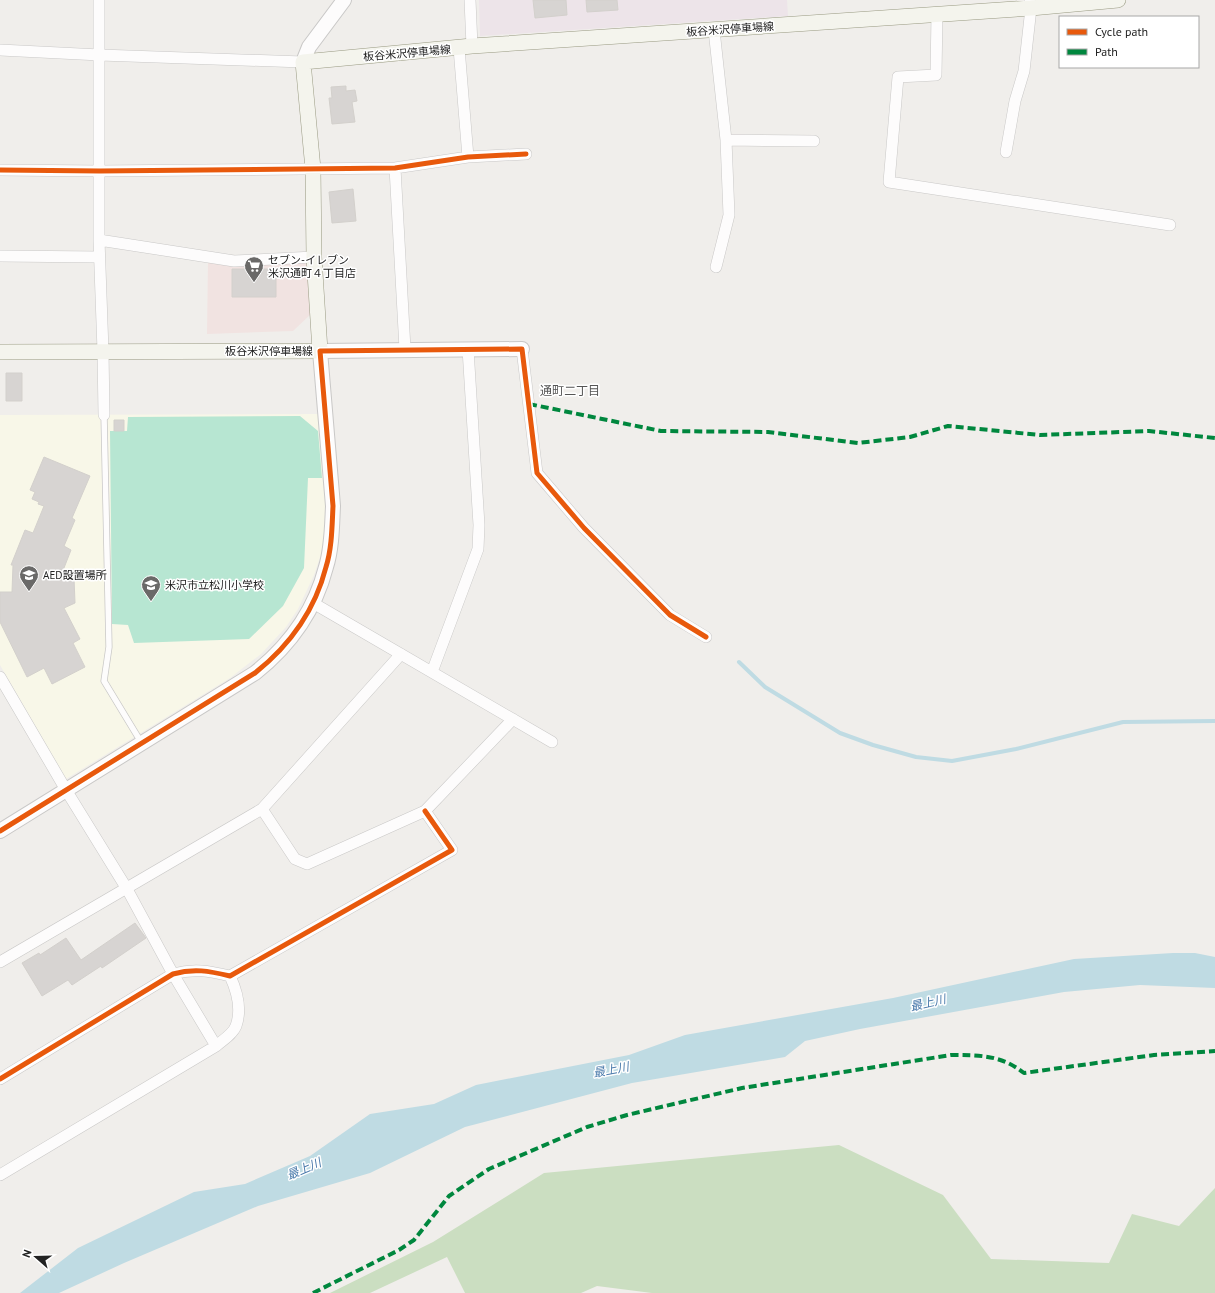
<svg xmlns="http://www.w3.org/2000/svg" width="1215" height="1293" font-family="'PT Sans','Noto Sans JP',sans-serif">
<rect width="100%" height="100%" fill="#f0eeeb"/>
<path fill="#f1e3e1" d="M208 260 301 261 310 266 311 314 293 331 207 334Z"/>
<path fill="#ede4e9" d="M479 0H787L788 16 480 36Z"/>
<path fill="#f8f7e8" d="M318 414 326 497 324 539 320 557 314 575 298 609 286 627 261 654 230 678 66 779 0 665V415Z"/>
<path fill="#cbdec1" d="M839 1145 943 1195 991 1259 1109 1263 1132 1214 1179 1226 1215 1188V1293H652L597 1286 581 1293H465L447 1257 370 1293H330L433 1242 544 1173Z"/>
<path fill="#b7e6d2" d="M300 416 318 431 322 478H308L304 568 283 606 249 639 134 643 128 625 112 624 110 431H127L128 417Z"/>
<path fill="#bfdbe3" d="M1173 953H1195L1215 957V988L1140 985 1064 992 860 1029 805 1041 785 1057 632 1083 465 1127 370 1173 258 1206 124 1263 59 1293H20L78 1248 194 1192 245 1184 310 1156 370 1114 434 1104 476 1085 629 1055 685 1035 893 998 1074 959Z"/>
<g fill="none" stroke-linecap="round" stroke-linejoin="round">
<path stroke="#bfdbe3" stroke-width="4" d="M739 662 765 687 840 733 873 745 916 757 952 761 1016 749 1123 722 1215 721"/>
</g>
<path fill="#d7d4d2" stroke="#d3d0cc" d="M533 0H566L567 15 535 18Z
M586 0H617L618 10 587 12Z
M346 86V91L355 90 357 101 352 102 355 122 332 124 329 98H332L331 87Z
M353 189 356 221 332 223 329 192Z
M232 269H276V297H232Z
M6 373H22V401H6Z
M114 420H124V431H114Z
M44 457 90 476 72 518 75 520 64 546 71 550 62 573 74 578 75 603 64 608 80 639 73 643 85 667 52 684 44 668 27 677 0 622V592H12L13 565H11L25 530 33 533 44 506 38 504 39 502 32 499 35 492 30 490Z
M135 923 146 938 102 968 101 966 72 985 68 980 42 996 22 963 39 953 40 955 66 938 81 960Z"/>
<g fill="none" stroke-linecap="round" stroke-linejoin="round">
<defs>
<path id="service" d="M104 415 109 647 104 681 141 742"/>
<path id="minor" d="M99 0V240L103 351 104 415
M470 0 472 46
M937 14 936 75 898 77 889 182 1170 225
M714 30 726 140 729 215 716 267
M459 48 468 157
M0 50 100 55 303 62
M726 140 814 141
M1006 152 1015 101 1024 71 1031 8 1030 0
M395 168 405 349
M0 170 100 171 395 168 468 157 526 154
M99 240 234 261 314 257
M0 256 99 257
M522 349 537 473 584 528 670 615 706 637
M313 603 552 742
M432 672 478 549 479 525 468 349
M0 677 66 790 127 889 173 974 216 1046
M262 809 295 859 307 864 425 811 513 719
M0 962 262 809 401 654
M0 1079 173 974C194 968 209 971 230 976L452 850 425 811
M0 1175 216 1046C223 1040 233 1034 236 1026 242 1009 237 991 230 976"/>
<path id="tertiary" d="M303 62 309 47 344 0
M0 831 255 673C289 646 315 610 326 567 332 548 332 526 333 506L320 351 522 349"/>
<path id="secondary" d="M0 352 320 351 314 257 313 169 303 62 472 46 1031 8 1118 0"/>
</defs>
<use href="#service" stroke="#c9c8c7" stroke-width="7"/>
<use href="#minor" stroke="#c9c8c7" stroke-width="12"/>
<use href="#tertiary" stroke="#c9c8c7" stroke-width="16"/>
<use href="#secondary" stroke="#999a82" stroke-width="16"/>
<use href="#service" stroke="#fdfcfc" stroke-width="5.5"/>
<use href="#minor" stroke="#fdfcfc" stroke-width="11"/>
<use href="#tertiary" stroke="#fdfcfc" stroke-width="14"/>
<use href="#secondary" stroke="#f4f4ed" stroke-width="15"/>
<path stroke="#00873e" stroke-width="4" stroke-dasharray="8 4" stroke-linecap="butt" d="M529 404 661 431 768 432 858 443 910 437 948 426 1040 435 1149 431 1215 438
M313 1293 399 1250 414 1240 449 1196 489 1169 587 1127 627 1115 742 1088 951 1055C980 1055 1001 1055 1024 1073L1154 1055 1215 1051"/>
<defs>
<path id="cycleway" d="M0 170 100 171 395 168 468 157 526 154
M0 831 255 673C289 646 315 610 326 567 332 548 332 526 333 506L320 351 522 349 537 473 584 528 670 615 706 637
M0 1079 173 974C194 968 209 971 230 976L452 850 425 811"/>
</defs>
<use href="#cycleway" stroke="#fff" stroke-width="8"/>
<use href="#cycleway" stroke="#e8590c" stroke-width="5"/>
</g>
<defs>
<symbol id="supermarket-pin" viewBox="-11 -11 22 30"><path d="M0 17L-7.5 6A9.5 9.5 0 1 1 7.5 6Z" fill="#6a6968" stroke="#fff"/><path d="M-6-5.5h2.5l.6 2H6L4.5 2H-2.5L-4.4-4H-6ZM-1.5 3.2a1.3 1.3 0 1 0 .1 0ZM3 3.2a1.3 1.3 0 1 0 .1 0Z" fill="#fff"/></symbol>
<symbol id="school-pin" viewBox="-11 -11 22 30"><path d="M0 17L-7.5 6A9.5 9.5 0 1 1 7.5 6Z" fill="#6a6968" stroke="#fff"/><path d="M0-5L7-2L0 1L-7-2ZM-4 1L0 2.5L4 1V4Q0 6-4 4Z" fill="#fff"/></symbol>
</defs>
<g fill-rule="evenodd">
<use href="#supermarket-pin" x="243" y="255" width="22" height="30"/>
<use href="#school-pin" x="18" y="564" width="22" height="30"/>
<use href="#school-pin" x="140" y="574" width="22" height="30"/>
</g>
<g text-anchor="middle" stroke-width="3" stroke-linejoin="round" paint-order="stroke">
<g font-size="11" fill="#222" stroke="#fff">
<text transform="translate(730 29) rotate(-4)" y="4">板谷米沢停車場線</text>
<text transform="translate(407 53) rotate(-5)" y="4">板谷米沢停車場線</text>
<text x="269" y="355">板谷米沢停車場線</text>
</g>
<g font-size="11" fill="#222" stroke="#fff" text-anchor="start">
<text x="268" y="264">セブン-イレブン<tspan x="268" dy="13">米沢通町４丁目店</tspan></text>
<text x="43" y="579">AED設置場所</text>
<text x="165" y="589">米沢市立松川小学校</text>
</g>
<g font-size="12" fill="#555" stroke="#fff">
<text x="570" y="395">通町二丁目</text>
</g>
<g font-size="12" font-style="italic" fill="#4a7aab" stroke="#fff">
<text transform="translate(928 1003) rotate(-13)" y="4">最上川</text>
<text transform="translate(611 1070) rotate(-11)" y="4">最上川</text>
<text transform="translate(304 1169) rotate(-23)" y="4">最上川</text>
</g>
</g>
<rect x="1059" y="16" width="140" height="52" fill="#ffffff" stroke="#a7a7a7"/>
<rect x="1067" y="29" width="20" height="6" fill="#e8590c" stroke="#a7a7a7"/>
<text x="1095" y="36" font-size="12" fill="#222222">Cycle path</text>
<rect x="1067" y="49" width="20" height="6" fill="#00873e" stroke="#a7a7a7"/>
<text x="1095" y="56" font-size="12" fill="#222222">Path</text>
<g transform="translate(36 1257) rotate(290)" stroke="#ffffff" stroke-width="3" paint-order="stroke">
<path d="M0-3L7 15L0 10L-7 15Z" fill="#222222"/>
<text y="-6" font-size="11" font-weight="bold" text-anchor="middle" fill="#222222">N</text>
</g>
</svg>
